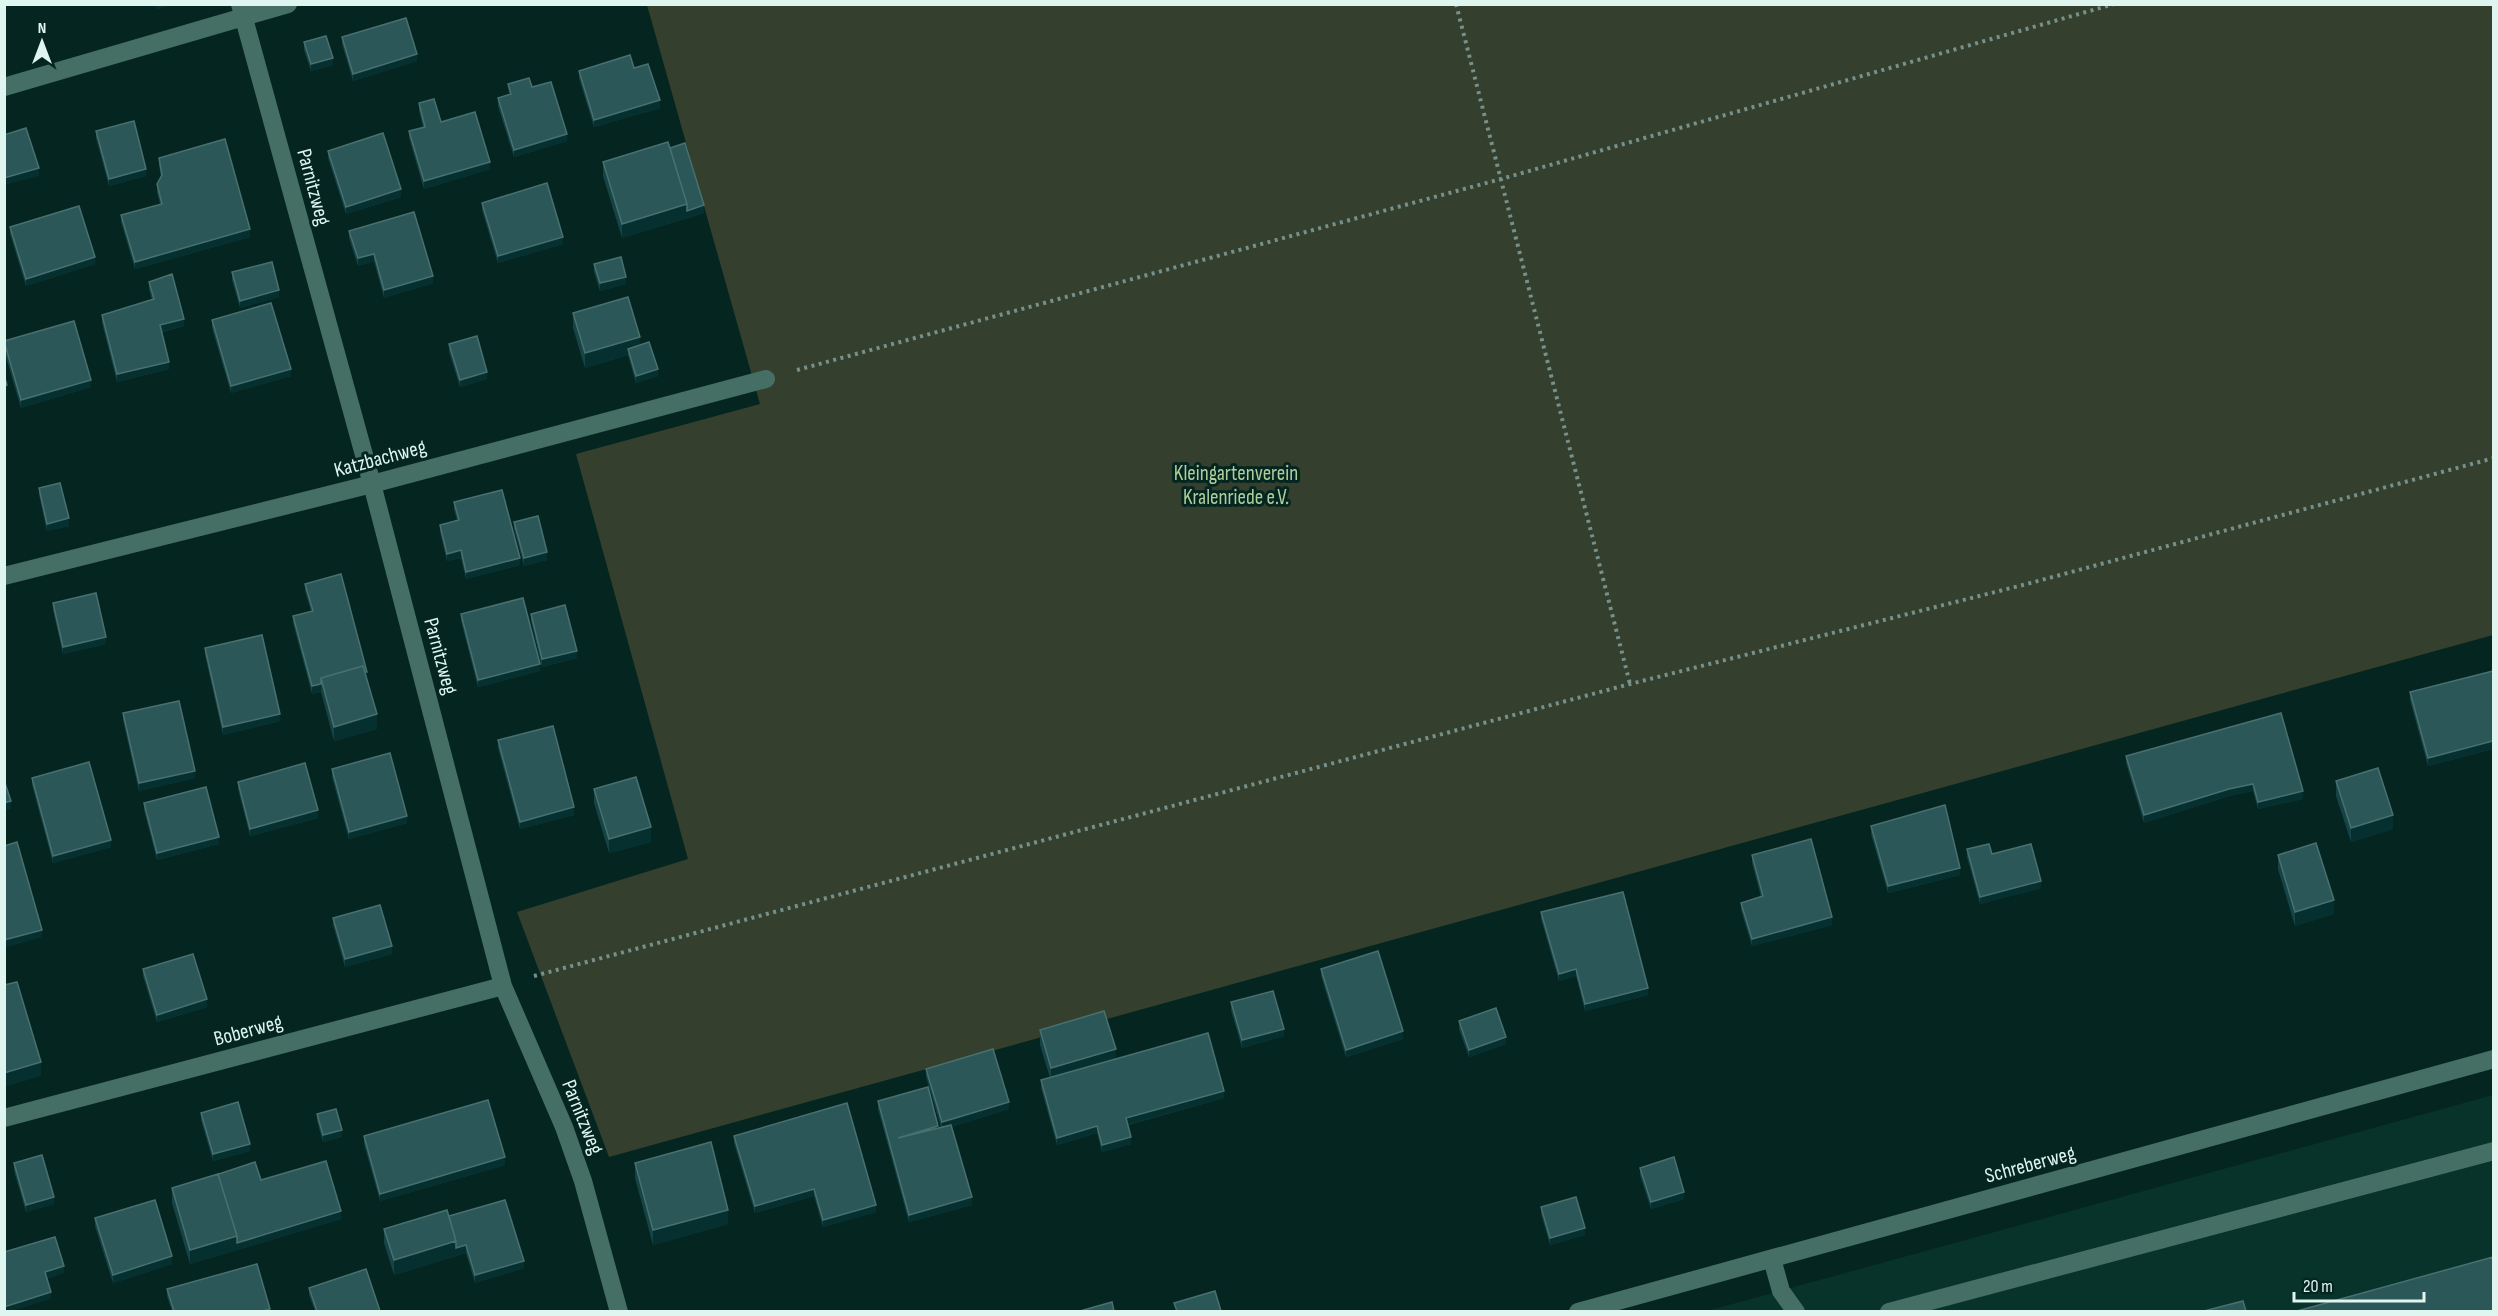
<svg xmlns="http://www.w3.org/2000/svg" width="2498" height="1316" font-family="'Sofia Sans Condensed',sans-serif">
<rect width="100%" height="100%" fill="#052620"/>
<path fill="#07332b" d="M2493 1095V1311H1707Z"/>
<path fill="#343f2d" d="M647 5H2493V635L609 1157 517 912 688 859 576 454 760 404Z"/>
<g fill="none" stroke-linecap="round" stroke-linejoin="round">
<path stroke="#76918b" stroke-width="4" stroke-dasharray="3 4.5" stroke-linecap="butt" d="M1456 4 1630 684
M797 370 1501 179 2114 4
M534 976 1630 684 2023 585 2494 458"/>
<path stroke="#456f65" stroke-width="18" d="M240 4 372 484 503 986 564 1127 583 1181 619 1312
M4 87 288 4
M4 576 372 484 766 379
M4 1118 503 986
M1772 1259 1781 1291 1796 1312
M1578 1312 2494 1059
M1889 1312 2494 1151"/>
</g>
<path fill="#164446" d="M342 37 417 61 353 81 342 44Z
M304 42 333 65 311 71 304 50Z
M634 68 660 108 594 127 579 78V71Z
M508 84 532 87 567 141 514 157 498 106V98L509 95Z
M419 103 441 122 490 169 424 189 409 138V131L423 127 419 111Z
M96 131 146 176 109 186 96 138Z
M670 148 704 213 622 238 603 176V162Z
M328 151 401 197 346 214 328 158Z
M159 158 250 237 135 269 121 222V215L160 204 157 192V184L161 177 159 165Z
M482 203 563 244 498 263 482 210Z
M10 227 95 264 26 286 10 234Z
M349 231 433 283 384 298 374 261 358 266 349 238Z
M594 264 626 284 600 291 594 272Z
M232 272 279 297 240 308 232 280Z
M149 282 184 326 162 332 169 369 117 382 102 323V315L152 300 149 289Z
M573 313 640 345 658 376 636 383 628 355 585 368 573 328Z
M212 320 291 376 231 393 212 328Z
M4 341 91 387 21 408 4 350Z
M449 344 487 379 460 387 449 352Z
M39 488 69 526 47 531 39 495Z
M454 502 520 565 466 579 461 558 447 561 440 532V525L457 520 454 510Z
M514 522 547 560 524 566 514 529Z
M305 584 367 679 377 729 334 741 321 692 312 694 293 623V616L311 611 305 591Z
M53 603 106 644 63 654 53 610Z
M461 614 540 671 478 687 461 621Z
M531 614 577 658 542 667 531 621Z
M205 648 280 721 223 735 205 655Z
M2493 671V749L2428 766 2410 700V692Z
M123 713 195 778 139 791 123 720Z
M498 740 574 815 520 829 498 748Z
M2126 756 2303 791V799L2258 809 2253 791 2229 796 2144 823 2126 763Z
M332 769 407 823 349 839 332 777Z
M32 778 111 847 53 863 32 785Z
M2336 781 2393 829 2351 842 2336 796Z
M238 782 318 818 250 836 238 789Z
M594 789 651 842 609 853 594 803Z
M144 803 219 844 157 860 144 810Z
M1871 826 1960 875 1888 893 1871 834Z
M1967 849 1992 854 2041 888 1980 904 1967 857Z
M1752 855 1832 925 1752 946 1741 910V903L1761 897 1752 863Z
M2278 855 2334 914 2295 926 2278 869Z
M1541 912 1648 995 1585 1011 1576 976 1559 981 1541 919Z
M333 918 392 954 345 967 333 925Z
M143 969 207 1007 157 1022 143 976Z
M1321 969 1403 1039 1346 1057 1321 976Z
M1231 1002 1284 1036 1242 1048 1231 1010Z
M1459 1021 1506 1044 1469 1057 1459 1029Z
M1040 1030 1116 1059 1224 1098 1128 1125 1131 1144 1102 1152 1097 1133 1057 1145 1041 1088V1080L1050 1078 1040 1045Z
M926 1069 1009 1109 951 1127 972 1205 909 1222 878 1109V1101L938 1128 941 1127 926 1077Z
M201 1113 250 1151 213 1161 201 1120Z
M317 1114 342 1137 323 1142 317 1121Z
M364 1136 505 1165 380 1201 364 1144Z
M734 1136 876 1212 823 1227 814 1196 755 1213 734 1143Z
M14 1163 54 1204 26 1212 14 1171Z
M635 1163 728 1224 653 1245 635 1178Z
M1640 1168 1684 1199 1651 1209 1640 1175Z
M261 1180 341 1219 190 1264 172 1203V1188Z
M1541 1207 1585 1235 1550 1245 1541 1214Z
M449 1216 524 1268 475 1283 466 1253 394 1275 384 1243V1229Z
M95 1218 172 1264 113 1283 95 1226Z
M309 1288 380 1311H315L309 1295Z
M167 1289 270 1311H172L167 1296Z"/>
<path fill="#06302f" d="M156 4H173L156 10Z
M417 54V61L353 81V74Z
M333 58V65L311 71V64Z
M660 100V108L594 127V120Z
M567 134V141L514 157V150Z
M490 162V169L424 189V181Z
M39 168V176L4 185V178Z
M146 169V176L109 186V179Z
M401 189V197L346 214V207Z
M687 204V218L622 238V224Z
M704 205V213L687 218V211Z
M250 229V237L135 269V262Z
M563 237V244L498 263V256Z
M374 254V261L358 266V258Z
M95 257V264L26 286V279Z
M433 276V283L384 298V290Z
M626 277V284L600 291V283Z
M279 290V297L240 308V301Z
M184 319V326L160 332V325Z
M640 337V352L628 349V355L585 368V353Z
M169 362V369L117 382V374Z
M291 369V376L231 393V386Z
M658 369V376L636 383V376Z
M487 372V379L460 387V380Z
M91 380V387L21 408V400Z
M7 385V392L4 393V386Z
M69 518V526L47 531V524Z
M461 550V558L447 561V554Z
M547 552V560L524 566V558Z
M520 558V565L466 579V572Z
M106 637V644L63 654V647Z
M577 651V658L542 667V659Z
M540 664V671L478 687V680Z
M321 684V692L312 694V686Z
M280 714V721L223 735V727Z
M377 714V729L334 741V727Z
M2493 741V749L2428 766V758Z
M195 771V778L139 791V783Z
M2253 784V791L2229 796 2144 823V815L2229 789Z
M2303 791V799L2258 809V802Z
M11 801V809L4 811V803Z
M574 807V815L520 829V822Z
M318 810V818L250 836V829Z
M2393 815V829L2351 842V828Z
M407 816V823L349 839V832Z
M651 827V842L609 853V839Z
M219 837V844L157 860V853Z
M111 840V847L53 863V856Z
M1960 868V875L1888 893V886Z
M2041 881V888L1980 904V897Z
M2334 900V914L2295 926V912Z
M1832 917V925L1752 946V939Z
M42 930V937L4 948V940Z
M392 946V954L345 967V959Z
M1576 969V976L1559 981V974Z
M1648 988V995L1585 1011V1004Z
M207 999V1007L157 1022V1015Z
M1284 1029V1036L1242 1048V1040Z
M1403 1031V1039L1346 1057V1050Z
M1506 1037V1044L1469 1057V1050Z
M1116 1049V1064L1051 1082V1068Z
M41 1062V1076L4 1087V1073Z
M1224 1091V1098L1126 1125V1118Z
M1009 1102V1109L942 1130V1122Z
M1097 1126V1133L1057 1145V1138Z
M342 1130V1137L323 1142V1135Z
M1131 1137V1144L1102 1152V1145Z
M250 1144V1151L213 1161V1154Z
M505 1157V1165L380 1201V1194Z
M814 1189V1196L755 1213V1206Z
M1684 1192V1199L1651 1209V1202Z
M54 1197V1204L26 1212V1205Z
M972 1197V1205L909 1222V1215Z
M876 1205V1212L823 1227V1220Z
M728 1210V1224L653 1245V1230Z
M341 1211V1219L190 1264V1250L237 1236Z
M1585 1228V1235L1550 1245V1238Z
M456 1241V1256L394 1275V1260Z
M466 1245V1253L456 1256V1248Z
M172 1256V1264L113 1283V1275Z
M524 1261V1268L475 1283V1275Z
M64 1266V1273L45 1280V1272Z
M51 1292V1299L12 1311H4V1307Z"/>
<path fill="#2c5758" stroke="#487070" stroke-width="1.5" d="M406 18 417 54 353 74 342 37Z
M326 36 333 58 311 64 304 42Z
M630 55 634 68 648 64 660 100 594 120 579 71Z
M529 78 532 87 551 82 567 134 514 150 498 98 511 94 508 84Z
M434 99 441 122 475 112 490 162 424 181 409 131 425 127 419 103Z
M134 121 146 169 109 179 96 131Z
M26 128 39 168 4 178V135Z
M383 133 401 189 346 207 328 151Z
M225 139 250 229 135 262 121 215 162 204 157 184 162 175 159 158Z
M668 142 687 204 622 224 603 162Z
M685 143 704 205 687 211V204L670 148Z
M547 183 563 237 498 256 482 203Z
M79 206 95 257 26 279 10 227Z
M414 212 433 276 384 290 374 254 358 258 349 231Z
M621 257 626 277 600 283 594 264Z
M272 262 279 290 240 301 232 272Z
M172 274 184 319 160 325 169 362 117 374 102 315 154 299 149 282Z
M628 297 640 337 585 353 573 313Z
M271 303 291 369 231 386 212 320Z
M74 321 91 380 21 400 4 341Z
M477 336 487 372 460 380 449 344Z
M649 342 658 369 636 376 628 349Z
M4 375 7 385 4 386Z
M60 483 69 518 47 524 39 488Z
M502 490 520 558 466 572 461 550 447 554 440 525 459 520 454 502Z
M538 516 547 552 524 558 514 522Z
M341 574 367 672H365L363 666 321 678V684L312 686 293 616 313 611 305 584Z
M96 593 106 637 63 647 53 603Z
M523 598 540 664 478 680 461 614Z
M565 605 577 651 542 659 531 614Z
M262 635 280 714 223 727 205 648Z
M363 666 377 714 334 727 321 678Z
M2493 671V741L2428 758 2410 692Z
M179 701 195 771 139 783 123 713Z
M2281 713 2303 791 2258 802 2253 784 2229 789 2144 815 2126 756Z
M553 726 574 807 520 822 498 740Z
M390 753 407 816 349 832 332 769Z
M89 762 111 840 53 856 32 778Z
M305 763 318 810 250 829 238 782Z
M2378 768 2393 815 2351 828 2336 781Z
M636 777 651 827 609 839 594 789Z
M4 780 11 801 4 803Z
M206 787 219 837 157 853 144 803Z
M1945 805 1960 868 1888 886 1871 826Z
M1811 839 1832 917 1752 939 1741 903 1763 896 1752 855Z
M17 842 42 930 4 940V846Z
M2316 843 2334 900 2295 912 2278 855Z
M1989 844 1992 854 2031 844 2041 881 1980 897 1967 849Z
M1623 892 1648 988 1585 1004 1576 969 1559 974 1541 912Z
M380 905 392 946 345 959 333 918Z
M1378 951 1403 1031 1346 1050 1321 969Z
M193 954 207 999 157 1015 143 969Z
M17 982 41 1062 4 1073V985Z
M1273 991 1284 1029 1242 1040 1231 1002Z
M1496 1008 1506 1037 1469 1050 1459 1021Z
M1104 1011 1116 1049 1051 1068 1040 1030Z
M1208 1033 1224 1091 1126 1118 1131 1137 1102 1145 1097 1126 1057 1138 1041 1080Z
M993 1049 1009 1102 942 1122 926 1069Z
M928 1087 938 1126 898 1138 951 1125 972 1197 909 1215 878 1101Z
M488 1100 505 1157 380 1194 364 1136Z
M238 1102 250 1144 213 1154 201 1113Z
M847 1103 876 1205 823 1220 814 1189 755 1206 734 1136Z
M336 1109 342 1130 323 1135 317 1114Z
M711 1142 728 1210 653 1230 635 1163Z
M42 1155 54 1197 26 1205 14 1163Z
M1674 1157 1684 1192 1651 1202 1640 1168Z
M326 1161 341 1211 237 1243V1236L218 1174 216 1175 255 1162 261 1180Z
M218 1174 237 1236 190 1250 172 1188Z
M1576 1197 1585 1228 1550 1238 1541 1207Z
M155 1200 172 1256 113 1275 95 1218Z
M505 1200 524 1261 475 1275 466 1245 456 1248V1241L449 1216Z
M447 1210 456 1241 394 1260 384 1229Z
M55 1237 64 1266 45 1272 51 1292 4 1307V1252Z
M2493 1257V1311H2297Z
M257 1264 270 1309 263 1311H174L167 1289Z
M366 1269 380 1311H317L309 1288Z
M1215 1291 1221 1311H1177L1174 1303Z
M2243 1301 2246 1311H2204Z
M1112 1302 1114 1311H1080Z"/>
<g text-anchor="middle" stroke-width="6" stroke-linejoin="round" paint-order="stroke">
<g font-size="21" fill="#dff5ef" stroke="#052620">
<text transform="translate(314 187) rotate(75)" y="7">Parnitzweg</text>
<text transform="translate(380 458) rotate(-15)" y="7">Katzbachweg</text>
<text transform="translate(441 656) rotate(75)" y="7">Parnitzweg</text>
<text transform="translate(248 1030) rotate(-15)" y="7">Boberweg</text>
<text transform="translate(583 1117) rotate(68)" y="7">Parnitzweg</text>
<text transform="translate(2030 1164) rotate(-15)" y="7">Schreberweg</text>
</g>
<g font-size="21" fill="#aecf9b" stroke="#052620">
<text x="1236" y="480">Kleingartenverein<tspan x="1236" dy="24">Kralenriede e.V.</tspan></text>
</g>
</g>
<rect width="2498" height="1316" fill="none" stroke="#dff5ef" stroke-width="12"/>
<g transform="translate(42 42)" stroke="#052620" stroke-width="4.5" paint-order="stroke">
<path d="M0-4.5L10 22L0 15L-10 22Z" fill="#dff5ef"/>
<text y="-9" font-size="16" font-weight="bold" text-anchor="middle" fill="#dff5ef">N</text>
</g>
<path d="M2294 1292v9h130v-9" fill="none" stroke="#dff5ef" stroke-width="3"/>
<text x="2303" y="1292" font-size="18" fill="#dff5ef" stroke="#052620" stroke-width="4.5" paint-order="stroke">20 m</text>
</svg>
